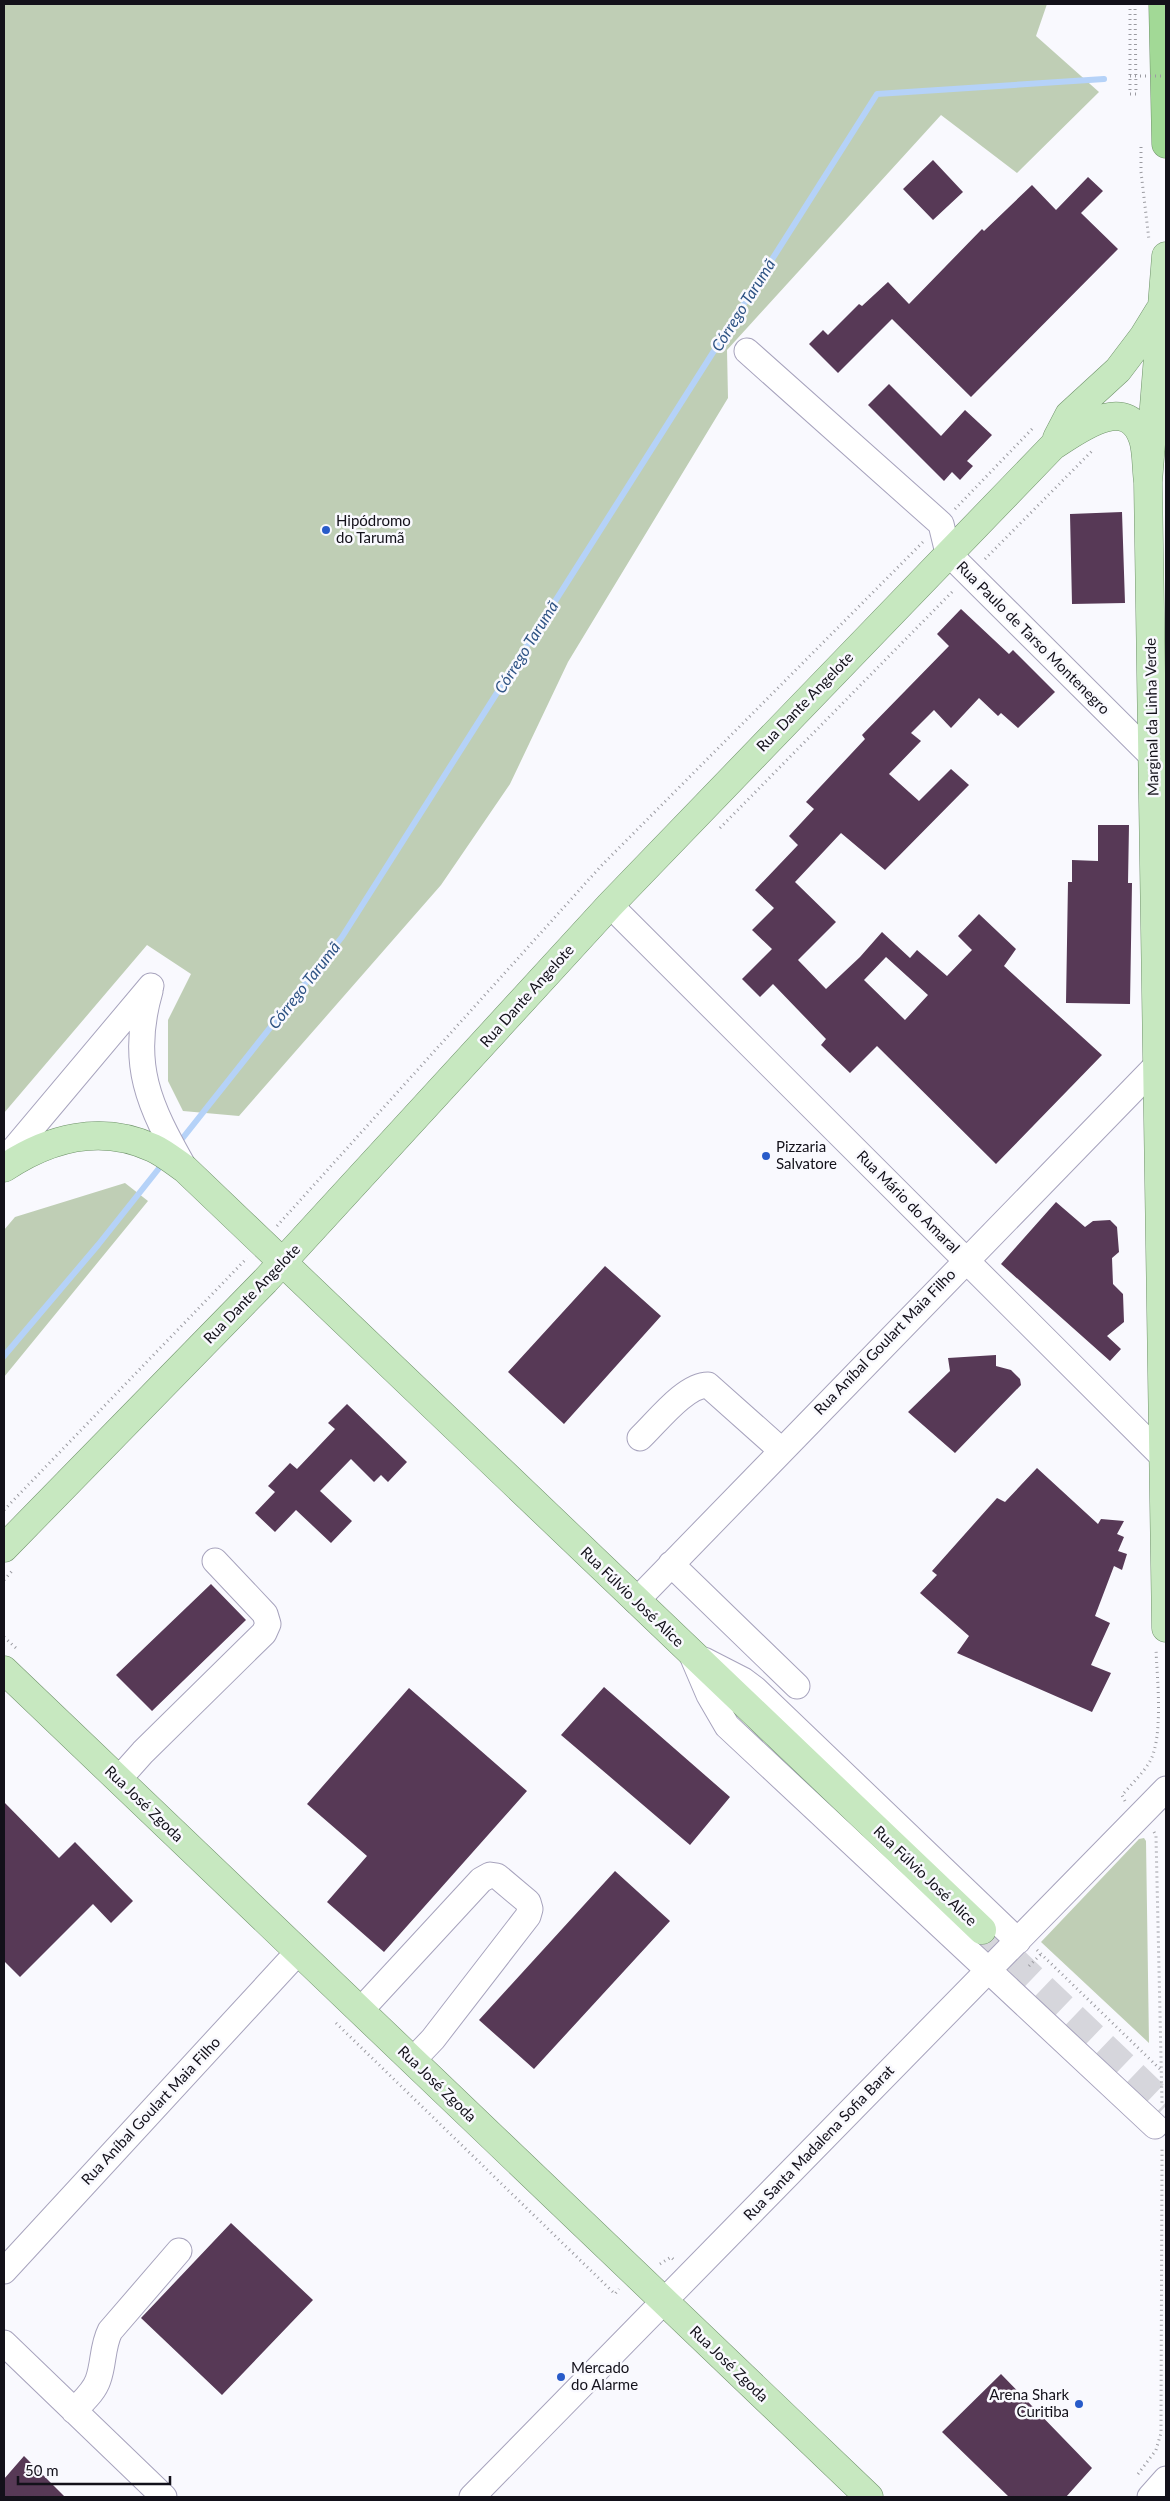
<svg xmlns="http://www.w3.org/2000/svg" width="1170" height="2501" font-family="Lato,sans-serif">
<rect width="100%" height="100%" fill="#f9f9fe"/>
<path fill="#bfceb5" d="M4 4H1047L1036 36 1099 92 1017 173 941 115 727 350 728 398 568 662 510 784 441 885 239 1116 183 1111 168 1081V1020L191 974 147 945 4 1113Z
M125 1183 148 1201 4 1377V1230L15 1217Z
M1144 1838 1146 1841 1149 2043 1041 1942 1139 1839Z"/>
<g fill="none" stroke-linecap="round" stroke-linejoin="round">
<path stroke="#b5d2f8" stroke-width="6" d="M178 1144 342 937 877 94 1104 79
M4 1356 98 1245 164 1162"/>
</g>
<path fill="#573956" fill-rule="evenodd" d="M933 160 963 192 933 220 903 189Z
M1088 177 1103 191 1081 213 1118 249 971 397 892 319 838 373 809 344 823 330 828 335 859 304 862 306 888 282 909 304 982 229 984 231 1032 185 1056 210Z
M889 384 941 436 965 410 992 435 967 461 973 466 960 480 952 472 944 481 868 405Z
M1122 512 1125 603 1072 604 1070 514Z
M961 609 1009 654 1013 650 1055 692 1018 728 1001 713 998 716 979 698 951 728 934 710 911 733 921 741 889 774 919 801 951 769 969 785 885 870 841 833 795 882 836 922 798 960 826 989 860 957 882 932 910 958 917 950 947 976 972 950 958 936 979 914 1016 949 1004 966 1102 1055 996 1164 877 1046 850 1073 821 1045 826 1039 773 984 760 997 742 979 772 949 752 930 774 908 755 890 798 845 789 836 814 809 806 802 865 739 862 735 949 646 937 634ZM886 957 928 995 905 1020 864 980Z
M1098 825H1129L1128 883H1132L1130 1004 1066 1003 1068 882H1072V860L1098 861Z
M1056 1202 1085 1227 1093 1221 1110 1220 1117 1227 1119 1252 1112 1258 1113 1284 1123 1294 1124 1322 1107 1336 1121 1349 1110 1361 1001 1264Z
M605 1266 661 1316 564 1424 508 1372Z
M996 1355V1366L1011 1370 1020 1379 1021 1385 955 1453 908 1412 950 1371 948 1358Z
M347 1404 407 1462 388 1482 381 1475 374 1482 351 1459 320 1491 352 1521 331 1543 296 1510 275 1532 255 1513 275 1492 268 1486 290 1463 297 1469 335 1429 328 1423Z
M1037 1468 1098 1524 1101 1519 1124 1521 1117 1534 1124 1537 1118 1551 1127 1554 1122 1570 1114 1566 1095 1616 1110 1623 1091 1665 1111 1673 1092 1712 957 1653 969 1636 920 1593 937 1575 932 1571 997 1498 1005 1502Z
M211 1584 246 1620 152 1711 116 1675Z
M604 1687 730 1797 690 1845 561 1735Z
M409 1688 527 1791 384 1952 327 1902 367 1856 307 1804Z
M4 1802 59 1858 75 1842 133 1901 111 1923 93 1904 20 1977 4 1961Z
M615 1871 670 1921 534 2069 479 2020Z
M231 2223 313 2300 222 2395 141 2318Z
M1001 2374 1092 2468 1066 2497H1009L942 2432Z
M24 2456 65 2497H4V2479Z"/>
<g fill="none" stroke-linecap="round" stroke-linejoin="round">
<path stroke="#d6d6dc" stroke-width="28" stroke-dasharray="28 14" stroke-linecap="butt" d="M982 1930 1166 2106"/>
<defs>
<path id="minor" d="M747 351 941 524 948 553 1153 757
M610 905 1162 1456
M150 991C129 1064 149 1106 185 1169
M4 1161 151 986
M640 1438C657 1422 685 1385 708 1385L781 1450
M671 1564 797 1686
M636 1601 1157 1065
M691 1653 709 1695 727 1726 1155 2126
M704 1660 743 1680 755 1689 1018 1941
M118 1780 143 1752 264 1633 268 1624 265 1614 215 1561
M360 2011 481 1880 490 1875 497 1876 528 1902 530 1909 528 1916 433 2039 412 2061
M4 2271 298 1952
M4 2343 164 2497
M74 2411C83 2401 94 2392 98 2380 104 2364 102 2347 110 2331L179 2251
M472 2497 1166 1789
M1150 2497 1166 2479"/>
<path id="major" d="M1166 256 1148 482 1166 1628
M1057 438 1069 415 1118 370 1143 337 1159 311
M4 1168C49 1138 101 1124 153 1148 164 1153 175 1162 185 1169L982 1930
M4 1548 265 1281 610 905 1053 446C1078 430 1127 392 1143 439 1147 452 1146 468 1148 482
M4 1670 869 2497"/>
<path id="highway" d="M1163 4 1166 144"/>
</defs>
<use href="#minor" stroke="#a7a3bd" stroke-width="27"/>
<use href="#major" stroke="#70936b" stroke-width="29"/>
<use href="#highway" stroke="#70936b" stroke-width="29"/>
<path stroke="#9b9ba1" stroke-width="3" stroke-dasharray="1 4" stroke-linecap="butt" d="M1130 4V94H1136L1135 4
M1141 147V172L1149 240
M955 509 1034 427
M985 559 1093 450
M720 828 954 590
M277 1226 601 866 923 542
M4 1510 247 1258
M4 1580 14 1569
M4 1637 16 1648
M1125 1801 1122 1795C1131 1785 1142 1774 1149 1763 1164 1739 1157 1678 1156 1649
M1154 1832 1156 1836 1162 2103
M1037 1950 1162 2071
M1029 1966 1041 1954
M336 2023 615 2294 619 2289
M660 2264 671 2257 675 2261
M1138 2474 1156 2450 1161 2433 1162 2147"/>
<use href="#minor" stroke="#fff" stroke-width="25"/>
<use href="#major" stroke="#c7e8c0" stroke-width="28"/>
<use href="#highway" stroke="#a2d996" stroke-width="28"/>
<path stroke="#9b9ba1" stroke-width="3" stroke-dasharray="1 4" stroke-linecap="butt" d="M1130 76H1166"/>
</g>
<g fill="#285bc9" stroke="#f9f9fe" stroke-width="2">
<circle cx="326" cy="530" r="5"/>
<circle cx="766" cy="1156" r="5"/>
<circle cx="561" cy="2377" r="5"/>
<circle cx="1079" cy="2404" r="5"/>
</g>
<g text-anchor="middle" stroke-width="5" stroke-linejoin="round" paint-order="stroke">
<g font-size="15" fill="#13111a" stroke="#f9f9fe" text-anchor="start">
<text x="336" y="526">Hipódromo<tspan x="336" dy="17">do Tarumã</tspan></text>
<text x="776" y="1152">Pizzaria<tspan x="776" dy="17">Salvatore</tspan></text>
<text x="571" y="2373">Mercado<tspan x="571" dy="17">do Alarme</tspan></text>
<text x="1069" y="2400" text-anchor="end">Arena Shark<tspan x="1069" dy="17">Curitiba</tspan></text>
</g>
<g font-size="15" fill="#13111a" stroke="#f9f9fe">
<text transform="translate(1033 638) rotate(45)" y="5">Rua Paulo de Tarso Montenegro</text>
<text transform="translate(805 702) rotate(-46)" y="5">Rua Dante Angelote</text>
<text transform="translate(1152 717) rotate(-91)" y="5">Marginal da Linha Verde</text>
<text transform="translate(527 996) rotate(-48)" y="5">Rua Dante Angelote</text>
<text transform="translate(908 1202) rotate(45)" y="5">Rua Mário do Amaral</text>
<text transform="translate(252 1294) rotate(-46)" y="5">Rua Dante Angelote</text>
<text transform="translate(885 1342) rotate(-46)" y="5">Rua Aníbal Goulart Maia Filho</text>
<text transform="translate(632 1597) rotate(44)" y="5">Rua Fúlvio José Alice</text>
<text transform="translate(144 1804) rotate(44)" y="5">Rua José Zgoda</text>
<text transform="translate(925 1876) rotate(44)" y="5">Rua Fúlvio José Alice</text>
<text transform="translate(437 2084) rotate(44)" y="5">Rua José Zgoda</text>
<text transform="translate(151 2111) rotate(-47)" y="5">Rua Aníbal Goulart Maia Filho</text>
<text transform="translate(819 2143) rotate(-46)" y="5">Rua Santa Madalena Sofia Barat</text>
<text transform="translate(729 2364) rotate(44)" y="5">Rua José Zgoda</text>
</g>
<g font-size="16" font-style="italic" fill="#2e5384" stroke="#f9f9fe">
<text transform="translate(743 305) rotate(-58)" y="6">Córrego Tarumã</text>
<text transform="translate(526 647) rotate(-58)" y="6">Córrego Tarumã</text>
<text transform="translate(304 985) rotate(-52)" y="6">Córrego Tarumã</text>
</g>
</g>
<rect width="1170" height="2501" fill="none" stroke="#13111a" stroke-width="10"/>
<path d="M18 2476v8h152v-8" fill="none" stroke="#13111a" stroke-width="2.5"/>
<text x="25" y="2476" font-size="15" fill="#13111a" stroke="#f9f9fe" stroke-width="4" paint-order="stroke">50 m</text>
</svg>
